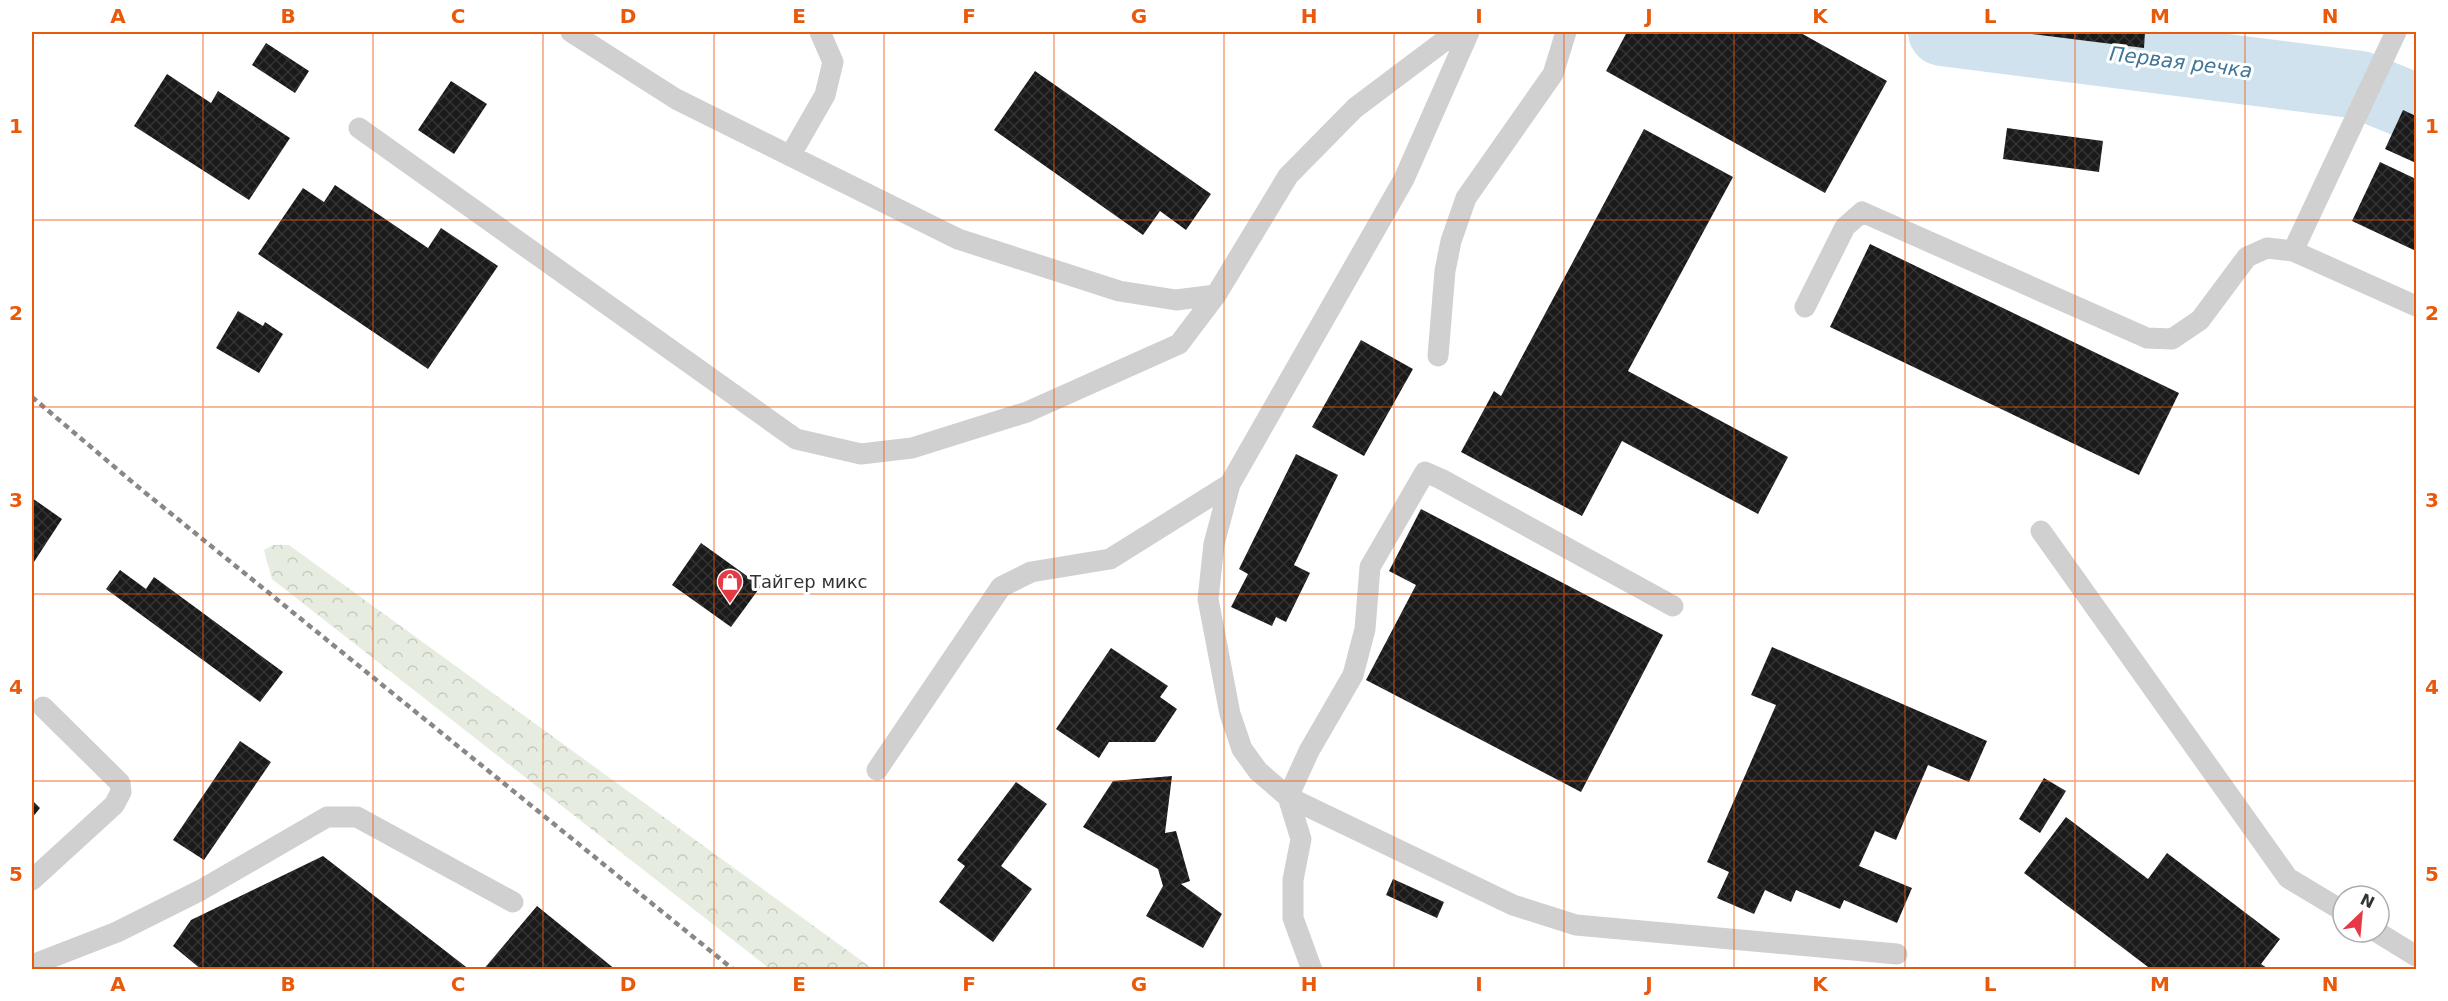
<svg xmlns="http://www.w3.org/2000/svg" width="2448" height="1001" font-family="'DejaVu Sans',sans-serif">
<defs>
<pattern id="forest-crowns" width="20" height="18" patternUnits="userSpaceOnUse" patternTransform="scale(1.5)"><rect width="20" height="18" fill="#e6ecdf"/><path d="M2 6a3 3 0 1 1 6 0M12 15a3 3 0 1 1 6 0" fill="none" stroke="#c6cbc0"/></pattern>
<pattern id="building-cross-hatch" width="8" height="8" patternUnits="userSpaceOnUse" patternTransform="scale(1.5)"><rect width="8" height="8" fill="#1a1a1a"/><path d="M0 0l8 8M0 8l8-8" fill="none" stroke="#333"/></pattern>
</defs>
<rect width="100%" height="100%" fill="#fff"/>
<path fill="url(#forest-crowns)" d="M273 545H289L873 969H770L272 579 264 550Z"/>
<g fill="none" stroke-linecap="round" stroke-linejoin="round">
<path stroke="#cfe2ee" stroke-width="68" d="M1942 32 2360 85 2416 108"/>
</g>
<path fill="url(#building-cross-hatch)" d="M1627 32H1799L1887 81 1825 193 1606 71Z
M2015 32H2145L2144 48Z
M266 43 309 71 295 93 252 65Z
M1035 71 1211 194 1186 230 1160 211 1143 235 994 130Z
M167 74 211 103 218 91 290 138 249 200 134 126Z
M451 81 487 104 454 154 418 130Z
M2403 110 2416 116V163L2385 149Z
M2007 128 2103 141 2099 172 2003 159Z
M1644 129 1733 177 1628 371 1788 457 1758 514 1622 441 1582 516 1461 452 1494 391 1501 396Z
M2380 162 2416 179V251L2352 221Z
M335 185 428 248 441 228 498 266 428 369 258 254 303 188 324 202Z
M1870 244 2179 393 2139 475 1830 327Z
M238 311 263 326 265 322 283 334 259 373 216 348Z
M1361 340 1413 369 1364 456 1312 427Z
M1296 454 1338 475 1294 565 1310 573 1286 622 1276 617 1272 626 1231 607 1248 574 1239 569Z
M32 498 62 519 32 565Z
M1421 509 1663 635 1581 792 1366 680 1416 585 1389 571Z
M701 543 761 586 731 627 672 585Z
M120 570 146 589 154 577 283 672 260 702 106 589Z
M1772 647 1987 741 1969 782 1928 765 1896 840 1875 831 1859 866 1912 888 1897 923 1844 900 1840 909 1796 890 1791 902 1765 890 1754 914 1717 898 1729 872 1707 862 1776 705 1751 695Z
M1111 648 1168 686 1160 697 1177 709 1155 742H1109L1099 758 1056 729Z
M240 741 271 762 204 860 173 840Z
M1172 776 1165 833 1176 831 1190 881 1181 884 1222 914 1203 948 1146 916 1163 886 1158 869 1083 827 1113 781Z
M2044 778 2066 791 2040 833 2019 819Z
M1016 782 1047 804 1001 866 1032 889 993 942 939 902 965 866 957 860Z
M32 800 40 808 32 818Z
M2066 817 2148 879 2167 853 2280 939 2261 964 2270 970H2152L2024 873Z
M323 856 470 970H202L173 946 191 920Z
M1393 879 1444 902 1437 918 1386 895Z
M537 906 616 970H483Z"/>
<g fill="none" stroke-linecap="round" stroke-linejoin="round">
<path stroke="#d0d0d0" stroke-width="21" d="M571 32 676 99 958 239 1119 291 1176 300 1216 295 1288 176 1355 108 1456 32
M1469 32 1404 179 1230 484 1214 544 1208 599 1230 714 1242 749 1258 771 1288 797 1513 905 1576 925 1897 954
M2396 32 2293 251 2416 306
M359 128 796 439 861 454 912 448 1027 412 1179 344 1216 295
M790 156 825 95 833 62 820 32
M1805 307 1845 227 1862 212 2147 338 2172 339 2200 320 2247 257 2267 248 2293 251
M1438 356 1445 271 1451 241 1466 198 1553 74 1566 32
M2041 531 2288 878 2343 911
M877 770 1001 587 1031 572 1110 559 1230 484
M32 880 114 805 121 792 120 783 43 707
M2377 932 2416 956
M32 965 117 932 201 890 327 817H357L513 902
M1312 970 1293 918V880L1301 839 1288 797 1309 751 1353 675 1365 629 1370 567 1425 472 1441 479 1673 606"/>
<path stroke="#888" stroke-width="4.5" stroke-dasharray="6 4.5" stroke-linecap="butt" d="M32 397 137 486 734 970"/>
</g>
<path fill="none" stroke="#e8590c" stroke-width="1.5" stroke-opacity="0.55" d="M203 32V970M373 32V970M543 32V970M714 32V970M884 32V970M1054 32V970M1224 32V970M1394 32V970M1564 32V970M1734 32V970M1905 32V970M2075 32V970M2245 32V970M32 220H2416M32 407H2416M32 594H2416M32 781H2416"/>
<defs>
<symbol id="shop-pin" viewBox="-11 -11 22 30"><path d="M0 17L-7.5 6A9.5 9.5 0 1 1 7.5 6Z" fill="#e63946" stroke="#fff"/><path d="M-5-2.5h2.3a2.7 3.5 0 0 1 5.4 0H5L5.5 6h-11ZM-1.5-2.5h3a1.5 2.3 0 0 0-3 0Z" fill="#fff"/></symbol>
</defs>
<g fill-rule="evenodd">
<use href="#shop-pin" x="715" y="567" width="30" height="40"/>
</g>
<g text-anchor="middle" stroke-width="6" stroke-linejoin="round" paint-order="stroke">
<g font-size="18" fill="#333" stroke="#fff" text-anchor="start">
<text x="750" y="588">Тайгер микс</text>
</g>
<g font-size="20" font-style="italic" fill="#3f7597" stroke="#fff">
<text transform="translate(2181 62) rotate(7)" y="7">Первая речка</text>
</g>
</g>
<rect width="2448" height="1001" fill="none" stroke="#ffffff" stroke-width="66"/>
<g transform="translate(2361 914) rotate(26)"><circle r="28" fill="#ffffff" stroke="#adadad" stroke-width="1.5"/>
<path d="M0-4.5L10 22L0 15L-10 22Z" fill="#e63946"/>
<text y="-9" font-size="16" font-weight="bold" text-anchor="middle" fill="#333333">N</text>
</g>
<rect x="33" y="33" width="2382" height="935" fill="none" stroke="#e8590c" stroke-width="2"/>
<g font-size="20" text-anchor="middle" font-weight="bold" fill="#e8590c">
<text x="118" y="23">A</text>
<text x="288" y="23">B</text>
<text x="458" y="23">C</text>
<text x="628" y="23">D</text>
<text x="799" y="23">E</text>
<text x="969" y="23">F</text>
<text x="1139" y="23">G</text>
<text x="1309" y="23">H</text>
<text x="1479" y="23">I</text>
<text x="1649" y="23">J</text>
<text x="1820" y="23">K</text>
<text x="1990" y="23">L</text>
<text x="2160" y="23">M</text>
<text x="2330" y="23">N</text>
<text x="16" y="133">1</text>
<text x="2432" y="133">1</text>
<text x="16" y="320">2</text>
<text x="2432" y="320">2</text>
<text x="16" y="507">3</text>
<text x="2432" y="507">3</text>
<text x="16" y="694">4</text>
<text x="2432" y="694">4</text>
<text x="16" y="881">5</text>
<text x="2432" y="881">5</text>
<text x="118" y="991">A</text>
<text x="288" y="991">B</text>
<text x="458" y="991">C</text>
<text x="628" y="991">D</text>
<text x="799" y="991">E</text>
<text x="969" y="991">F</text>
<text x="1139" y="991">G</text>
<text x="1309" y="991">H</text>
<text x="1479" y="991">I</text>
<text x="1649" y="991">J</text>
<text x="1820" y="991">K</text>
<text x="1990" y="991">L</text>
<text x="2160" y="991">M</text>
<text x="2330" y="991">N</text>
</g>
</svg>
